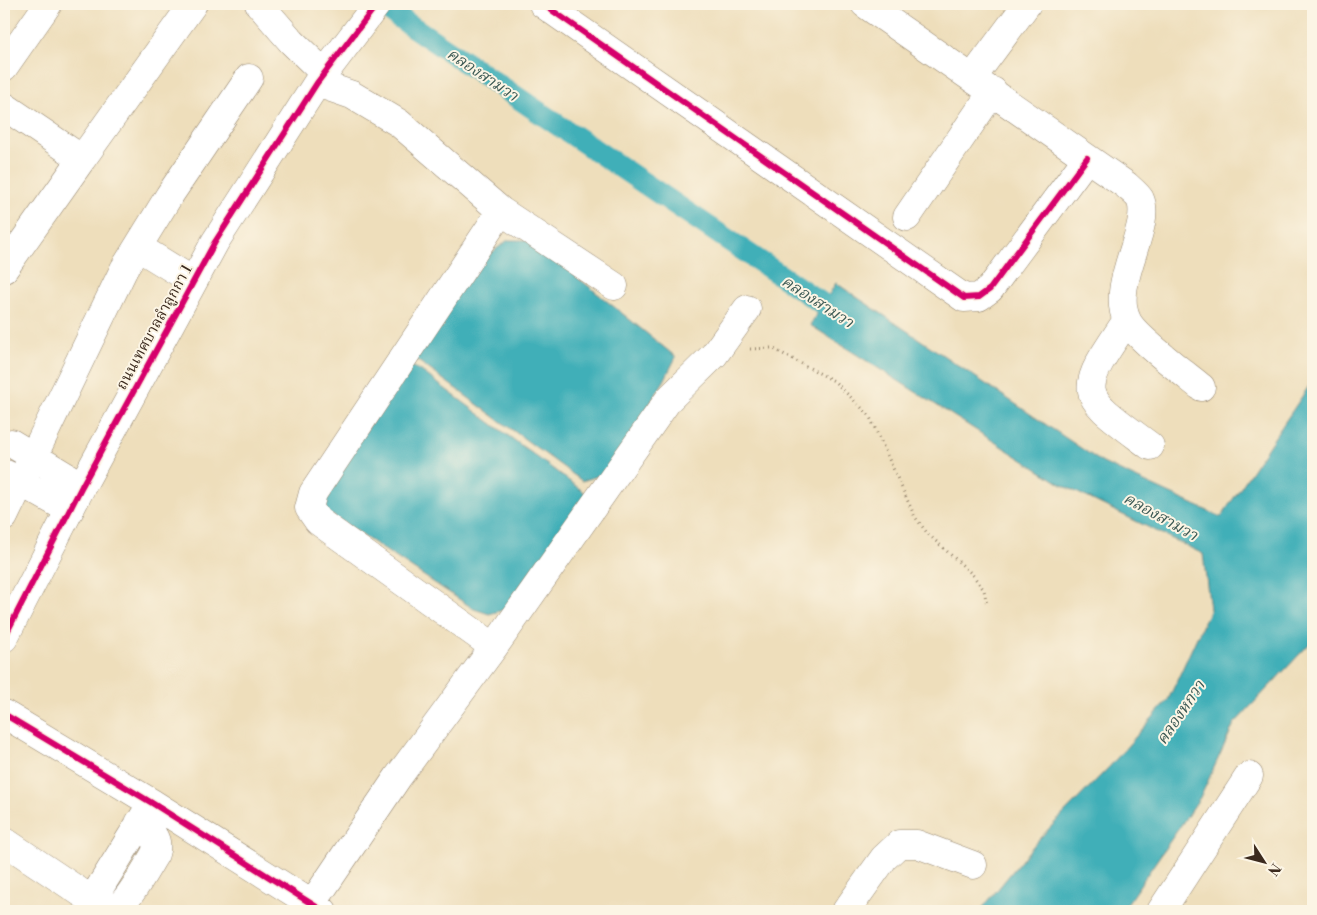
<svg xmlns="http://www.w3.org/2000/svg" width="1317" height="915" font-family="'Libre Bodoni','Noto Serif Thai',serif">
<rect width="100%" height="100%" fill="#fcf5e5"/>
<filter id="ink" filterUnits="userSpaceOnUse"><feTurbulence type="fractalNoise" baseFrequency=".02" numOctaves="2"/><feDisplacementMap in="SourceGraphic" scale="10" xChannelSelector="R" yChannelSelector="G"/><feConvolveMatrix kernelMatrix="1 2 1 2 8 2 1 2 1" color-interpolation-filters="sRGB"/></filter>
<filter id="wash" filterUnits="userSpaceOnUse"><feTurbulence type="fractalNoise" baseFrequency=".0096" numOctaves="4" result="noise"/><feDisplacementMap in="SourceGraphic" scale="20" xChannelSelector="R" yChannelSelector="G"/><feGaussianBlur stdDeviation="1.12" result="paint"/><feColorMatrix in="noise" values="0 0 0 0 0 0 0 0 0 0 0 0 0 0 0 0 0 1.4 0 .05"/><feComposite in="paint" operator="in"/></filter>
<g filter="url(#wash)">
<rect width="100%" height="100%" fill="#eedebb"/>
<path fill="#3fafb8" stroke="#3d6c6b" d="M508 240H525L550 255 676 357 664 381 607 473 582 481 414 358 473 267Z
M836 283 1103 463 1221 517 1313 380V640L1234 724 1201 796 1122 911H980L1038 840 1110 766 1168 700 1210 609 1203 554 1064 486 810 325Z
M411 366 420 370 588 495 518 606 489 614 474 609 315 504Z"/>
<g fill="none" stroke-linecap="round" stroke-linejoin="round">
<path stroke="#3fafb8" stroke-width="22" d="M379 4 848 321"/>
</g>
</g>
<g filter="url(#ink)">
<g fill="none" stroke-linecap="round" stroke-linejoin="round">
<defs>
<path id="minor" d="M259 4 292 42 324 73
M543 4 964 298 979 297 990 289 1087 158
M865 4 1126 185C1130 189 1137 194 1140 199 1153 226 1109 284 1127 320 1134 336 1185 374 1201 387
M4 67 48 4
M973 77 1027 4
M317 83 352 95 399 123 501 211 614 286
M4 106 82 159 193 4
M907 217 993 91
M138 247 193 281
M4 269 82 159
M1127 320C1075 397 1078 392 1150 446
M11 443 82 486
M6 474 70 510
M4 517 124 269 169 196 249 78
M4 638 82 486 215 242 317 83 377 4
M494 647 318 521 309 508 313 493 501 211
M4 714 152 803 323 911
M4 841 92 900 152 803
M92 900C98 904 105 911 113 910 125 908 148 865 155 854 160 839 151 831 139 823
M312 904 398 777 494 647 669 399 714 355 747 309
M846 911 884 858 899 844H917L973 865
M1161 911 1249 776"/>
</defs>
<use href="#minor" stroke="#94846c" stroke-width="29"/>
<path stroke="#94846c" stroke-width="3" stroke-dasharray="1 4" stroke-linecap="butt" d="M750 349 772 348 834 381 869 415 915 517 928 534 972 574 984 590 987 605"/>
<use href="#minor" stroke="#fff" stroke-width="28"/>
<defs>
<path id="cycleway" d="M543 4 964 298 979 297 990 289 1087 158
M4 638 82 486 215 242 317 83 377 4
M4 714 152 803 323 911"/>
</defs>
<use href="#cycleway" stroke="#fcf5e5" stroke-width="9"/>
<use href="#cycleway" stroke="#d6006c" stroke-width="6"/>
</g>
</g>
<g text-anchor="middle" stroke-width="4" stroke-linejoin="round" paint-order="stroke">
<g font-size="15" fill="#3b2a1e" stroke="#fcf5e5">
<text transform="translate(154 327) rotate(-61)" y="5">ถนนเทศบาลลำลูกกา 1</text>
</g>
<g font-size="16" font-style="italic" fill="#3c5954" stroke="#fcf5e5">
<text transform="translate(483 74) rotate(34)" y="6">คลองสามวา</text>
<text transform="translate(818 301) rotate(33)" y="6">คลองสามวา</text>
<text transform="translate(1161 516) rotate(29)" y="6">คลองสามวา</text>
<text transform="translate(1180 712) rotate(-56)" y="6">คลองหกวา</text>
</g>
</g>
<rect width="1317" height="915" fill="none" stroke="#fcf5e5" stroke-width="20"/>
<g transform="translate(1264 862) rotate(126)" stroke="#fcf5e5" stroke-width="4" paint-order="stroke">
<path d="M0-4L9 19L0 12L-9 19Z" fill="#3b2a1e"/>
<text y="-8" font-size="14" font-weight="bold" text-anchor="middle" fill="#3b2a1e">N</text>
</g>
</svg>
